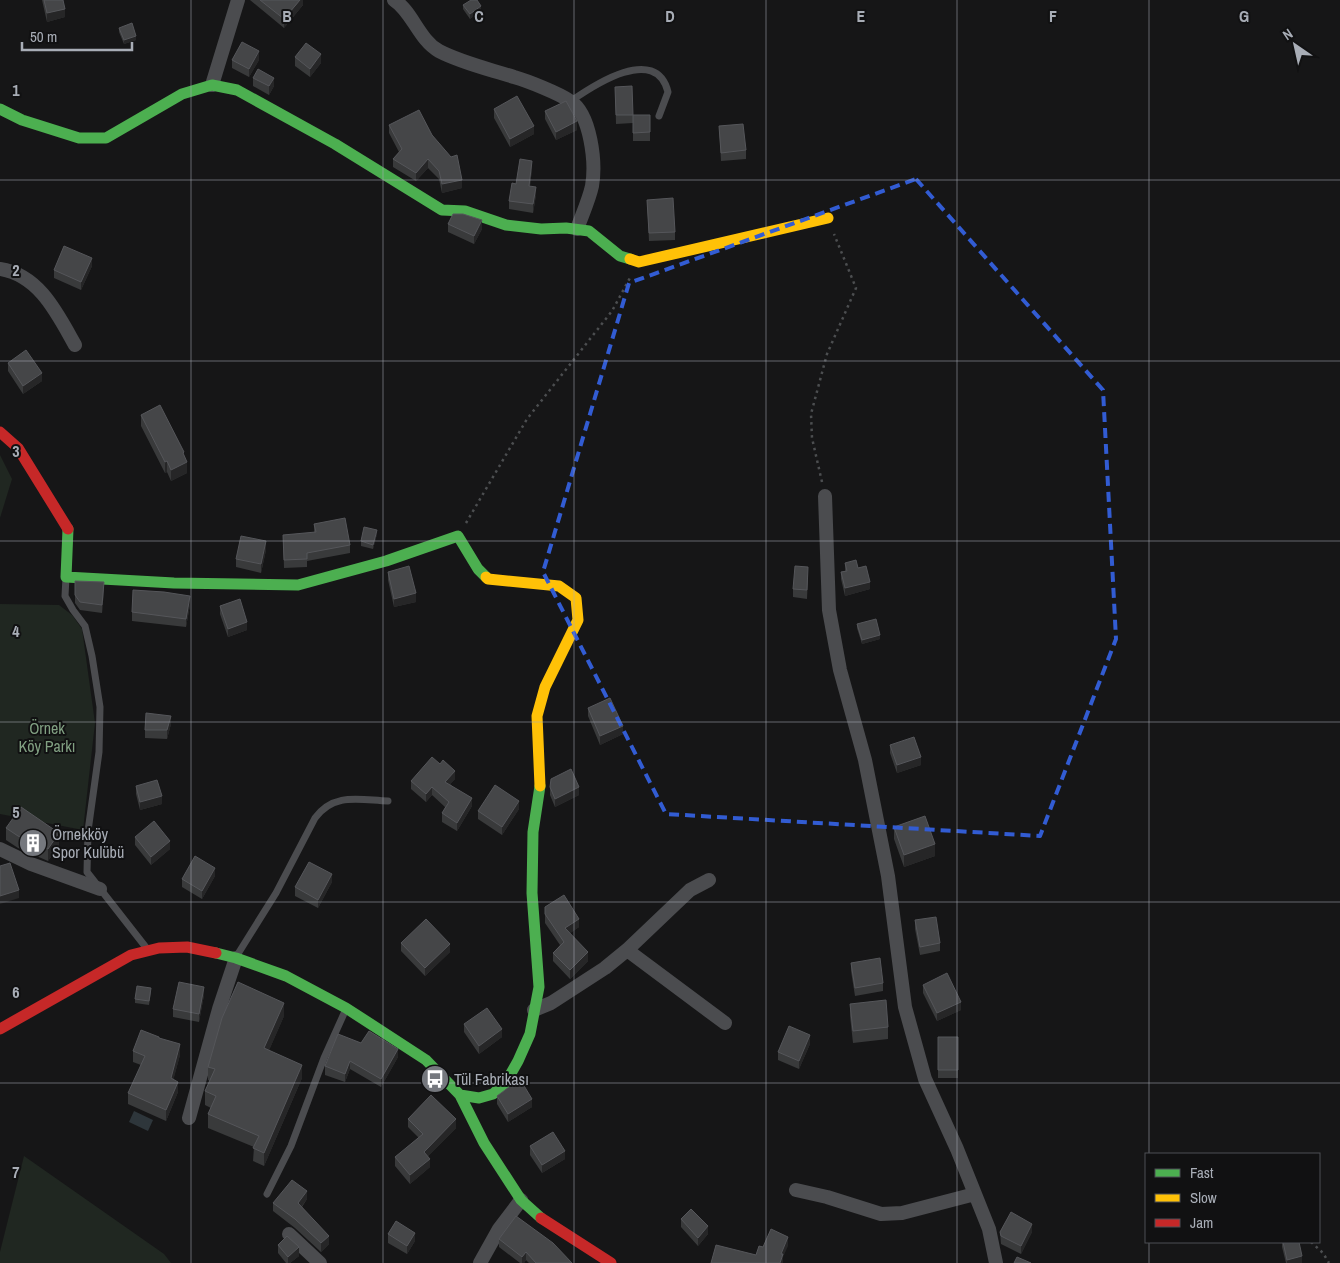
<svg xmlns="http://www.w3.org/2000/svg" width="1340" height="1263" font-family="'Archivo Narrow',sans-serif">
<rect width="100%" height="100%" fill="#161617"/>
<path fill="#202721" d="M0 455 12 479 0 518Z
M0 604 59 605 72 615 82 629 95 723 83 830 0 814Z
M24 1156 164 1254 171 1263H0V1252Z"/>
<path fill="#2e363b" d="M134 1111 153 1120 148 1131 129 1122Z"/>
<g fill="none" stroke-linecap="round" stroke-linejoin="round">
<path stroke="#4c4e50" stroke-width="2.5" stroke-dasharray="2.5 4" stroke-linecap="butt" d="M822 482 812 438 811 414 827 354 856 288 834 234
M466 523 527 419 612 311 631 276
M1311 1242 1323 1253 1329 1263"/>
<path stroke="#4b4c4f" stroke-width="7" d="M571 101C594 85 656 44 668 92L659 116
M66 577 65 596 73 610 85 626 92 656 100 707 99 752 88 831 87 872 148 950
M236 957 276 893 315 818C334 792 360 800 388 801
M267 1194 291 1146 324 1058 346 1009"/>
<path stroke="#4b4c4f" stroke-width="14" d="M394 0C412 11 419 40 439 51 462 63 489 69 514 77 528 81 558 93 570 101 591 114 596 163 592 186 589 200 582 215 577 229
M212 85 238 0
M0 269C39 275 57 313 75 345
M825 496 829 610 840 670 865 760 888 876 905 1007 925 1079 957 1149 989 1229 996 1263
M0 849 31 864 100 889
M627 950 725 1023
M534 1010 551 1003 605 968 627 950 690 890 709 880
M189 1118 219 1009 236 958
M796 1190 827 1197 881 1214 902 1213 975 1194
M289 1234 320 1263
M480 1263 499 1229 521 1200"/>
<path stroke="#4caf50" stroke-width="11" d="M0 109 22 120 79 138H106L182 94 212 85 237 90 335 144 442 210 465 211 506 225 541 229 566 228 589 231 620 256 630 259
M68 529 66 577 174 583 298 585 386 561 458 536 478 569 486 577
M216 953 236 958 286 976 346 1008 426 1060 460 1095 484 1143 521 1200 541 1218
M460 1095 479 1098 493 1094 506 1082 518 1061 530 1034 539 987 532 893 533 832 540 786"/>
<path stroke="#ffc107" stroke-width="11" d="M630 259 639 262 828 218
M486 577 488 579 559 586 576 598 578 620 545 687 537 716 540 786"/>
<path stroke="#c62828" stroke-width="11" d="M0 432 18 448 68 529
M0 1029 131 955 159 948 187 947 216 953
M541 1218 611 1263"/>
</g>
<path fill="#393a3b" d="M42 0H63L65 17 47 22Z
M250 0H303V5L284 28Z
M463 5 481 10 470 19 463 9Z
M119 28 136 40 124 44 119 32Z
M295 57 321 63 310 77 295 66Z
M232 60H259L249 77 232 68Z
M253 78 274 86 269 95 253 86Z
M615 87 633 115H650V141H633V123L616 124Z
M494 109 534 134 510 147 494 118Z
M545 111 577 130 556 140 545 119Z
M389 125 432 135 462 188 442 193 439 179 428 168 416 181 393 167V159L399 152 389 133Z
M719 126 746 150V159L721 161Z
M532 169 530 186 536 195 533 213 509 209V201L516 184Z
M647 200 675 232V240L649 241Z
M448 224 482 229 474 244 448 232Z
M92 266 81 290 54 278V270Z
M8 363 42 381 23 394 8 371Z
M141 415 184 456 187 473 171 481 167 472 165 473 141 426Z
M314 524 350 545V553L307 561V567L284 568 283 535 314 533Z
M377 534 373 549 361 546V541Z
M266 550 261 573 236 567V559Z
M845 563 858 568 870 589 845 596 841 579V572L845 571Z
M388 572 416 602 394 607 388 580Z
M808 575 807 599 793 597V589Z
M75 581 104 590 102 613 80 610 75 603Z
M190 605 186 627 132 621V612Z
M220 606 247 630 228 637 220 614Z
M857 624 880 639 862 644 857 628Z
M588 708 623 734 600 745 588 716Z
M171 724 167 739 145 738V730Z
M890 745 921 765 897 773 890 753Z
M455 779 450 784 472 806 457 831 442 822V813L445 807 432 795 426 802 411 789V781Z
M136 786 162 804 140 810 136 794Z
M550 787 579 795 555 807 550 795Z
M519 809 502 835 478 819V811Z
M894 827 935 856 904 867 894 839Z
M6 828 59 846 48 861 18 848 6 840Z
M135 837 170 849 151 865 135 845Z
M215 876 202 899 182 887V879Z
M332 882 318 908 295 896V887Z
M545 907 579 927 570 933 588 961 570 979 553 961V953L560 945 545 923Z
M915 920 940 943V951L920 955 915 929Z
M401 943 450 952 425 976 401 951Z
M851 963 883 983V991L855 996 851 971Z
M923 985 961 1010 937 1021 923 993Z
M151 992 149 1005 135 1003V999Z
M204 995 199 1022 173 1017V1009Z
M850 1004 888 1027V1039L853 1043 850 1016Z
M284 1016 269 1050 302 1078 264 1166 253 1161 254 1147 208 1128V1114L211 1108 205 1105V1091L210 1081 208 1080V1067Z
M464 1024 502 1037 479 1054 464 1032Z
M938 1037H958V1078H938Z
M159 1038 180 1055 173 1080 178 1092 166 1121 128 1104V1093L141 1065 133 1062V1051Z
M361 1043 398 1057 381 1087 350 1069 345 1082 325 1075V1066Z
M810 1044 799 1069 778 1060V1052Z
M497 1096 532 1107 508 1122 497 1104Z
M408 1119 456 1128 428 1156 430 1167 410 1184 395 1166V1157L419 1138 408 1127Z
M530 1146 565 1159 542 1173 530 1155Z
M307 1199 302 1207 329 1244 321 1252 295 1228 273 1211V1203Z
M681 1219 708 1234 698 1246 681 1227Z
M1000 1232H1032L1021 1254 1001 1244Z
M388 1234 415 1241 407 1254 388 1243Z
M499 1239 572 1263H529L526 1260 524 1263H520L499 1247Z
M1282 1242H1299L1302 1263H1286L1282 1247Z
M278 1245 299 1256 290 1263H286L278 1253Z"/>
<path fill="#262627" d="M300 0H303V5L284 28V19Z
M481 6V10L470 19V14Z
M65 9V17L47 22V13Z
M136 36V40L124 44V40Z
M259 51V60L249 77V69Z
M321 54V63L310 77V69Z
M274 78V86L269 95V86Z
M577 121V130L556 140V132Z
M534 126V134L510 147V139Z
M428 159V168L416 181V173Z
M532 161V169L529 194V186Z
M462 180V188L442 193V184Z
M536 187V195L533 213V204Z
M482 220V229L474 244V236Z
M92 258V266L81 290V282Z
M42 373V381L23 394V386Z
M184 452V463L187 462V473L171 481V470L183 453Z
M167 461V472L165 473V462Z
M377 530V534L373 549V545Z
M266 541V550L261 573V564Z
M104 582V590L102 613V605Z
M870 582V589L845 596V588Z
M416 593V602L394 607V599Z
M190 596V605L186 627V619Z
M247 622V630L228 637V629Z
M880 635V639L862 644V640Z
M171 716V724L167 739V730Z
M623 726V734L600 745V736Z
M921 757V765L897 773V765Z
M455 771V779L445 790V782Z
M432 787V795L426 802V794Z
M579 787V795L555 807V799Z
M162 796V804L140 810V802Z
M472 798V806L457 831V823Z
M519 801V809L502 835V827Z
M59 833V846L48 861V849Z
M170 841V849L151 865V857Z
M935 844V856L904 867V855Z
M215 868V876L202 899V891Z
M332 874V882L318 908V900Z
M19 890V898L0 904V896Z
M579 919V927L565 937V928Z
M450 944V952L425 976V968Z
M588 952V961L570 979V970Z
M204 987V995L199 1022V1014Z
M961 1002V1010L937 1021V1013Z
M284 1003V1016L264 1062V1048Z
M502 1029V1037L479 1054V1046Z
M810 1035V1044L799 1069V1061Z
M180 1044V1055L171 1089V1078Z
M398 1049V1057L381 1087V1079Z
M350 1061V1069L345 1082V1074Z
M302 1065V1078L264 1166V1153Z
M178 1082V1092L166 1121V1110Z
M532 1099V1107L508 1122V1114Z
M456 1119V1128L424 1160V1152Z
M565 1151V1159L542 1173V1165Z
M430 1159V1167L410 1184V1175Z
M307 1191V1199L298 1211V1203Z
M1032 1224V1232L1021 1254V1246Z
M708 1226V1234L698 1246V1238Z
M415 1233V1241L407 1254V1246Z
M329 1236V1244L321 1252V1243Z
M788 1237V1246L783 1257V1263H780L781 1254Z
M299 1247V1256L290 1263H288V1257Z
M526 1252V1260L524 1263H522V1257Z
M1302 1256V1263H1287V1260Z"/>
<path fill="#454648" stroke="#55565a" d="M44 0H63L65 9 47 13Z
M260 0H300L284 19Z
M471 0H477L481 6 470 14 463 5Z
M132 23 136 36 124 40 119 28Z
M242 42 259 51 249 69 232 60Z
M306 43 321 54 310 69 295 57Z
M258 69 274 78 269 86 253 78Z
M632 86 633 115H616L615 87Z
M517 96 534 126 510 139 494 109Z
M566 101 577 121 556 132 545 111Z
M419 110 432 135 451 157 457 155 462 180 442 184 439 171 428 159 416 173 393 159 402 149 389 125Z
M633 115H650V132L633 133Z
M743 124 746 150 721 153 719 126Z
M520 159 532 161 529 186 536 187 533 204 509 201 512 183 516 184Z
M673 198 675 232 649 233 647 200Z
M453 214H463L482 220 474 236 448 224Z
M64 246 92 258 81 282 54 270Z
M26 350 42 373 23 386 8 363Z
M160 405 184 452 183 453 187 462 171 470 167 461 165 462 141 415Z
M345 518 350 545 307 553V559L284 560 283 535 316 532 314 524Z
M364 527 377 530 373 545 361 541Z
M241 536 266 541 261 564 236 559Z
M856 560 858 568 866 566 870 582 845 588 841 572 847 571 845 563Z
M409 566 416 593 394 599 388 572Z
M795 566 808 567 807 590 793 589Z
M75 581 104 582 102 605 80 602 75 595Z
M133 590 164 592 190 596 186 619 132 612Z
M240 599 247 622 228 629 220 606Z
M876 619 880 635 862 640 857 624Z
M610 698 623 726 600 736 588 708Z
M146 713 171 716 167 730H145Z
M914 737 921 757 897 765 890 745Z
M432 757 440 764 443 760 455 771 445 782 472 798 457 823 442 813 449 802 432 787 426 794 411 781Z
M571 769 579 787 555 799 550 787 551 779Z
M157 780 162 796 140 802 136 786Z
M495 785 519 801 502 827 478 811Z
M21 807 59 833 48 849 18 836 6 828Z
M925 816 935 844 904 855 894 827Z
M154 821 170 841 151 857 135 837Z
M195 856 215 868 202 891 182 879Z
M309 862 332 874 318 900 295 887Z
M10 863 19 890 0 896V866Z
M564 895 579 919 565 928 588 952 570 970 553 953 564 942 545 914V907Z
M936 917 940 943 920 947 915 920Z
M426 919 450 944 425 968 401 943Z
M880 958 883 983 855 988 851 963Z
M947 973 961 1002 937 1013 923 985Z
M179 982 204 987 199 1014 173 1009Z
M238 982 284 1003 264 1048 302 1065 264 1153 253 1148 259 1136 208 1114 216 1096 205 1091 215 1069 208 1067 222 1018Z
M137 986 151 988 149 1001 135 999Z
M886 1000 888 1027 853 1031 850 1004Z
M487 1008 502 1029 479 1046 464 1024Z
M789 1026 810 1035 799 1061 778 1052Z
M141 1030 159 1037V1038L180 1044 171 1078 178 1082 166 1110 128 1093 145 1056 133 1051Z
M369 1031 398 1049 381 1079 350 1061 345 1074 325 1066 338 1034 361 1043Z
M938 1037H958V1070H938Z
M520 1079 532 1099 508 1114 497 1096Z
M431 1095 456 1119 424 1152 430 1159 410 1175 395 1157 423 1134 408 1119Z
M553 1132 565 1151 542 1165 530 1146Z
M292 1180 307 1191 298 1203 329 1236 321 1243 295 1219 273 1203Z
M691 1209 708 1226 698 1238 681 1219Z
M1011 1212 1032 1224 1021 1246 1001 1236 1000 1232Z
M516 1216 553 1243 572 1263H536L526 1252 522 1257 499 1239Z
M396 1221 415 1233 407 1246 388 1234Z
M771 1229 788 1237 781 1254H783L780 1263H711L716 1245 756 1255 759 1246 763 1247Z
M287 1236 299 1247 288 1257 278 1245Z
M1283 1242H1299L1302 1256 1287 1260Z
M1017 1257 1031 1263H1014Z"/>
<path fill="none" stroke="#325cd3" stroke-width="4" stroke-dasharray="10 6" stroke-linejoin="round" d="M916 179 1103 390 1116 639 1040 836 666 814 543 572 629 283Z"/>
<path fill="none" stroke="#a8adb6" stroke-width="1" stroke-opacity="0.55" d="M191 0V1263M383 0V1263M574 0V1263M766 0V1263M957 0V1263M1149 0V1154M0 180H1340M0 361H1340M0 541H1340M0 722H1340M0 902H1340M0 1083H1340M1149 1242V1263"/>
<defs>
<symbol id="building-disc" viewBox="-11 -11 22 22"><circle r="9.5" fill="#75787e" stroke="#111112"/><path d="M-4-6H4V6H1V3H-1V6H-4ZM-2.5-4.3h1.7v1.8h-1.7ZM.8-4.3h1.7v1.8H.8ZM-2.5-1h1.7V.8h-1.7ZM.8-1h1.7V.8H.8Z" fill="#fff"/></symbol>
<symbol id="bus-disc" viewBox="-11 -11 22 22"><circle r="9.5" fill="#75787e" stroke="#111112"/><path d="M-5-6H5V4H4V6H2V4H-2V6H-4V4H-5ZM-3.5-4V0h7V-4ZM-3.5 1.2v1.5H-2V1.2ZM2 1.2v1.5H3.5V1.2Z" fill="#fff"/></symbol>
</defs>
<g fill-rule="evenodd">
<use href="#building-disc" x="17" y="827" width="32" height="32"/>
<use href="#bus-disc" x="419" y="1063" width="32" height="32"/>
</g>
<g text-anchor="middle" stroke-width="4" stroke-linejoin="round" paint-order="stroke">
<g font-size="16" fill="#81a082" stroke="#111112">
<text x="47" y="734">Örnek<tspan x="47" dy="18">Köy Parkı</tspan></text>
</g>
<g font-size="16" fill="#a8adb6" stroke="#111112" text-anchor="start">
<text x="52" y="840">Örnekköy<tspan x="52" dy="18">Spor Kulübü</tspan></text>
<text x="454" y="1085">Tül Fabrikası</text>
</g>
</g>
<g font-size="16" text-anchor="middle" font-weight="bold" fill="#a8adb6" stroke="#111112" stroke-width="4" stroke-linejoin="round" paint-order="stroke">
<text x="287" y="22">B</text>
<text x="479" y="22">C</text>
<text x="670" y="22">D</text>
<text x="861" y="22">E</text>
<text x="1053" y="22">F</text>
<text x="1244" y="22">G</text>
<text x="16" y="96">1</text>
<text x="16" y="276">2</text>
<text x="16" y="457">3</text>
<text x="16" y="637">4</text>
<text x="16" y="818">5</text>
<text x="16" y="998">6</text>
<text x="16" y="1178">7</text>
</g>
<rect x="1145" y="1153" width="175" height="90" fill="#111112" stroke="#4d4f54"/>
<rect x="1155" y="1169" width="25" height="8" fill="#4caf50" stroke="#4d4f54"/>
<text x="1190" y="1178" font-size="15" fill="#a8adb6">Fast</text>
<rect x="1155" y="1194" width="25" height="8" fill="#ffc107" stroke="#4d4f54"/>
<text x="1190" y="1203" font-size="15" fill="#a8adb6">Slow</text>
<rect x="1155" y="1219" width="25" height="8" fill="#c62828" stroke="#4d4f54"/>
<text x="1190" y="1228" font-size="15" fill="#a8adb6">Jam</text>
<g transform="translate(1295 45) rotate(326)" stroke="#111112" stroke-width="4" paint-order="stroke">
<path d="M0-4L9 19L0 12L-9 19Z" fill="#a8adb6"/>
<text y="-8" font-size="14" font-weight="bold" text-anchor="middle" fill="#a8adb6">N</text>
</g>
<path d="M22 42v8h110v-8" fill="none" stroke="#a8adb6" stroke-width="2.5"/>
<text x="30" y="42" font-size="15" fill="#a8adb6" stroke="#111112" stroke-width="4" paint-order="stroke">50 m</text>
</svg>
